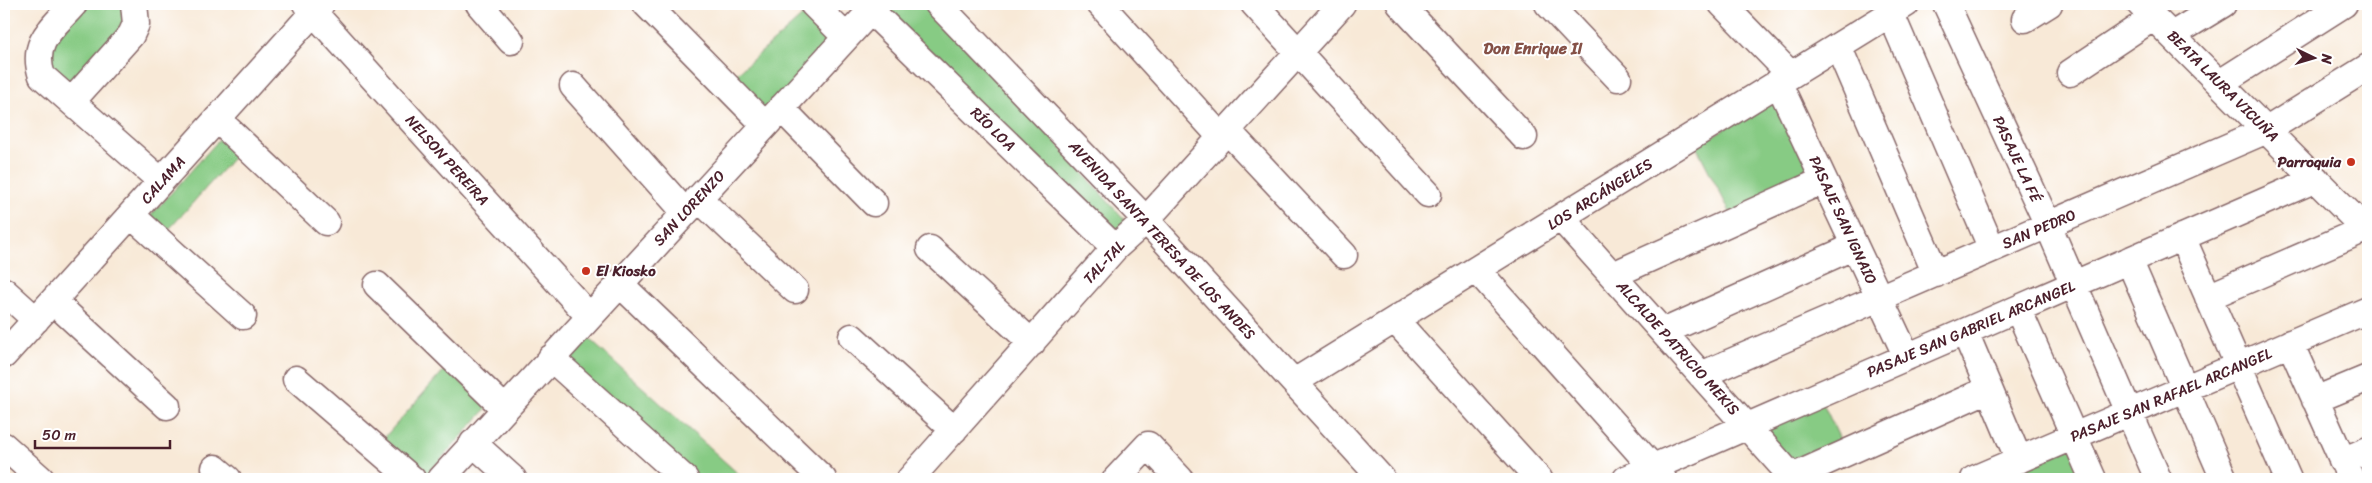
<svg xmlns="http://www.w3.org/2000/svg" width="2372" height="483" font-family="Sriracha,sans-serif">
<rect width="100%" height="100%" fill="#fff"/>
<filter id="ink" filterUnits="userSpaceOnUse"><feTurbulence type="fractalNoise" baseFrequency=".02" numOctaves="2"/><feDisplacementMap in="SourceGraphic" scale="10" xChannelSelector="R" yChannelSelector="G"/><feConvolveMatrix kernelMatrix="1 2 1 2 8 2 1 2 1" color-interpolation-filters="sRGB"/></filter>
<filter id="wash" filterUnits="userSpaceOnUse"><feTurbulence type="fractalNoise" baseFrequency=".0096" numOctaves="4" result="noise"/><feDisplacementMap in="SourceGraphic" scale="20" xChannelSelector="R" yChannelSelector="G"/><feGaussianBlur stdDeviation="1.12" result="paint"/><feColorMatrix in="noise" values="0 0 0 0 0 0 0 0 0 0 0 0 0 0 0 0 0 1.4 0 .05"/><feComposite in="paint" operator="in"/></filter>
<g filter="url(#wash)">
<rect width="100%" height="100%" fill="#f8e9d7"/>
<path fill="#87cb84" stroke="#687558" d="M79 4H125L128 29 79 87 55 85 41 51Z
M877 4H935L1126 222 1112 236Z
M815 5 846 37 765 125 725 84Z
M1778 96 1817 178 1732 216 1696 146Z
M225 133 241 149 163 236 146 221Z
M577 328 744 479H685L551 358Z
M446 368 488 407 425 477 383 439Z
M1822 401 1845 450 1796 471 1757 429Z
M2074 436 2093 479H1974Z"/>
</g>
<g filter="url(#ink)">
<g fill="none" stroke-linecap="round" stroke-linejoin="round">
<defs>
<path id="minor" d="M74 4C54 27 30 42 42 76L161 181
M306 4 589 316
M479 4 511 41
M646 4 765 125
M813 4 846 37
M938 4 1146 220 1382 479
M1100 4 1221 137
M1254 4 1428 194
M1400 4 1524 137
M1548 4 1618 78
M1722 4 1791 75
M1946 4 2048 225 2158 479
M2140 4 2368 232
M871 11 1115 248
M1890 12 1992 249
M2025 19 2049 4
M2172 35 2223 4
M1838 46 1936 274
M2070 73 2154 17
M1778 82 1907 357
M2220 83 2344 4
M573 86 685 212
M72 101 131 35 136 24 134 4
M781 108 874 203
M217 119 326 222
M1227 130 1344 255
M698 198 795 290
M131 215 243 316
M1561 218 1794 479
M2182 237 2288 479
M930 249 1032 343
M2129 260 2224 479
M1477 270 1663 479
M1613 275 1824 180
M619 283 823 479
M377 285 505 409
M4 291 36 320
M2208 297 2365 229
M53 301 167 406
M2018 309 2093 479
M1396 321 1539 479
M1663 332 1855 246
M1965 332 2019 460
M852 337 954 430
M2290 343 2351 479
M4 355 321 4
M551 358 685 479
M1701 375 2267 130 2368 67
M296 379 412 479
M1294 382 1906 4
M2315 400 2368 378
M473 443 513 479
M4 446 41 479
M2342 461 2368 450
M215 468 228 479
M1792 477 1989 389
M441 479 877 4
M910 479 1115 248 1146 220 1342 4
M1116 479 1148 445 1180 479
M1626 479 2316 179
M1974 479 2368 310"/>
</defs>
<use href="#minor" stroke="#876667" stroke-width="29"/>
<use href="#minor" stroke="#fff" stroke-width="26"/>
</g>
</g>
<g fill="#c8321e" stroke="#fff" stroke-width="2">
<circle cx="2351" cy="162" r="5"/>
<circle cx="586" cy="271" r="5"/>
</g>
<g text-anchor="middle" stroke-width="4" stroke-linejoin="round" paint-order="stroke">
<g font-size="15" fill="#4a1f2b" stroke="#fff">
<text transform="translate(2223 86) rotate(45)" y="5">BEATA LAURA VICUÑA</text>
<text transform="translate(993 129) rotate(44)" y="5">RÍO LOA</text>
<text transform="translate(2017 159) rotate(65)" y="5">PASAJE LA FÉ</text>
<text transform="translate(447 160) rotate(48)" y="5">NELSON PEREIRA</text>
<text transform="translate(163 180) rotate(-48)" y="5">CALAMA</text>
<text transform="translate(1600 194) rotate(-32)" y="5">LOS ARCÁNGELES</text>
<text transform="translate(689 208) rotate(-47)" y="5">SAN LORENZO</text>
<text transform="translate(1843 220) rotate(65)" y="5">PASAJE SAN IGNAIO</text>
<text transform="translate(2039 229) rotate(-23)" y="5">SAN PEDRO</text>
<text transform="translate(1162 240) rotate(47)" y="5">AVENIDA SANTA TERESA DE LOS ANDES</text>
<text transform="translate(1104 262) rotate(-47)" y="5">TAL-TAL</text>
<text transform="translate(1971 329) rotate(-23)" y="5">PASAJE SAN GABRIEL ARCANGEL</text>
<text transform="translate(1678 348) rotate(48)" y="5">ALCALDE PATRICIO MEKIS</text>
<text transform="translate(2171 395) rotate(-23)" y="5">PASAJE SAN RAFAEL ARCANGEL</text>
</g>
<g font-size="15" font-weight="bold" fill="#4a1f2b" stroke="#fff" text-anchor="end">
<text x="2341" y="167">Parroquia</text>
<text x="596" y="276" text-anchor="start">El Kiosko</text>
</g>
<g font-size="16" font-weight="bold" fill="#855147" stroke="#fff">
<text x="1533" y="54">Don Enrique II</text>
</g>
</g>
<rect width="2372" height="483" fill="none" stroke="#fff" stroke-width="20"/>
<g transform="translate(2314 58) rotate(95)" stroke="#ffffff" stroke-width="4" paint-order="stroke">
<path d="M0-4L9 19L0 12L-9 19Z" fill="#4a1f2b"/>
<text y="-8" font-size="14" font-weight="bold" text-anchor="middle" fill="#4a1f2b">N</text>
</g>
<path d="M35 440v8h135v-8" fill="none" stroke="#4a1f2b" stroke-width="2.5"/>
<text x="42" y="440" font-size="15" fill="#4a1f2b" stroke="#ffffff" stroke-width="4" paint-order="stroke">50 m</text>
</svg>
